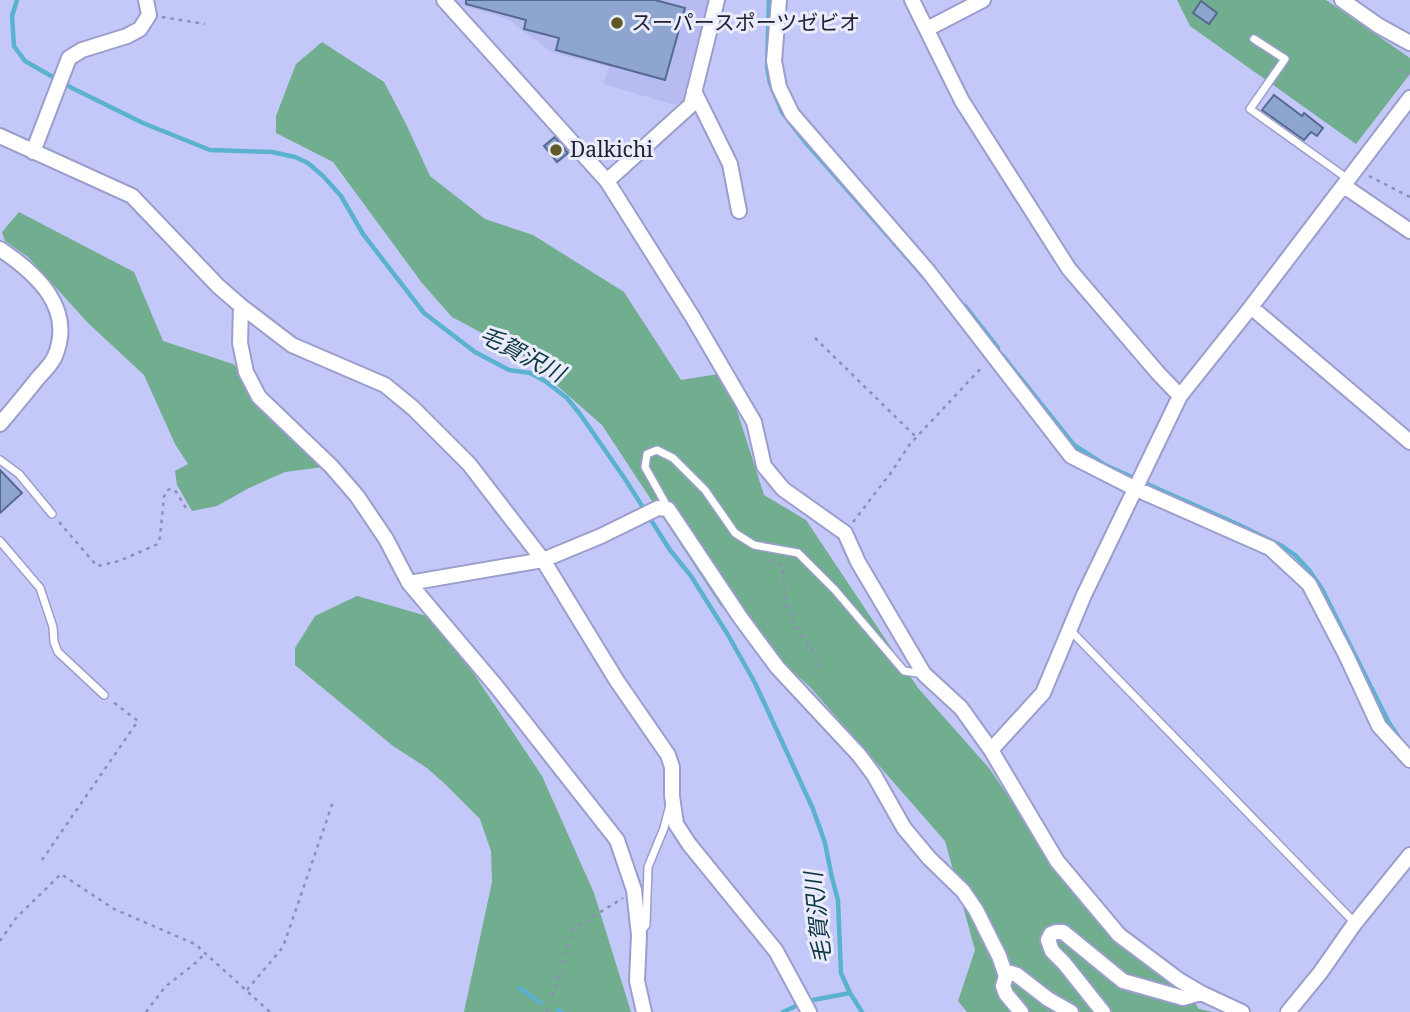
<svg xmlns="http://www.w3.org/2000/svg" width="1410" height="1012" font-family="'Noto Serif','Noto Sans JP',serif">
<rect width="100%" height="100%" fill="#c4c8f8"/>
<path fill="#b7bbf2" d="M452 0H712L686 99 675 105 603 84 609 67 553 53 509 20 498 16 454 3Z"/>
<path fill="#71ad8f" d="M1177 0H1326L1410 58V74L1356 144 1190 26Z
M322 42 384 82 406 124 430 176 485 219 533 235 624 292 681 380 725 373 764 495 806 520 918 688 989 768 1075 895 1095 918 1155 973 1179 980 1199 1009 1213 1012H967L958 1001 975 950 945 841 810 687 721 606 602 425 521 354 452 317 422 283 333 162 276 133V116L296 64Z
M19 212 134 272 163 341 233 364 240 370 259 397 331 466 285 472 249 488 217 506 192 511 177 485 175 471 188 464 175 444 144 375 88 323 28 257 5 241 2 232Z
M357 596 427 616 474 674 542 776 594 893 631 1012H464L492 882 491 851 480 819 445 784 427 768 393 746 295 665V648L315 616Z"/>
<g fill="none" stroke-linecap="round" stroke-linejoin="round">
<path stroke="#5ab2cf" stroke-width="4.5" d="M17 0 12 16 14 46 25 61 72 88 143 123 210 150 272 152 295 157 308 163 323 176 341 196 363 234 424 313 475 352 509 370 530 373 545 381 567 398 580 414 625 479 670 550 691 576 728 635 755 683 813 809 825 843 832 878 838 900 841 973 850 993 862 1012
M769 0 767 67 770 83 782 112 806 143 926 279
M965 306 998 348
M1003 356 1074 445 1105 465 1134 478
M1147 484 1237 524 1282 546 1295 555 1309 570 1322 589 1389 723 1400 739
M519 988 541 1003
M813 1000 850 993
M558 1010 562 1012
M783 1012 796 1006"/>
</g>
<path fill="#8ea6cf" stroke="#546a90" stroke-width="2" d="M466 0H655L685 8 665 80 556 50 559 38 524 29 526 20 466 4Z
M1201 1 1217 13 1209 24 1193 13Z
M1274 95 1302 116 1304 113 1323 128 1317 136 1311 132 1304 140 1262 110Z
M555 137 568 153 557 162 544 146Z
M0 470 22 493 0 513Z"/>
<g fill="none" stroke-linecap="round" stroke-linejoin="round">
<defs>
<path id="lane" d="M1254 39 1285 59 1250 109 1348 179
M0 460 19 474 52 514
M668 508 645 467 647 454 657 450 673 458 705 490 735 533 754 545 798 553 835 590 904 671 924 674
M0 541 40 588 53 627 54 642 58 652 104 695
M1070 630 1355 923
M641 931 646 925 648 867 664 828 670 805"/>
<path id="street" d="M444 0 607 181 692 316 754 422 764 466 783 489 845 533 858 562 924 674 961 708 991 750 1057 861 1119 935 1179 980 1201 993 1242 1012
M779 0 774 61 779 87 792 114 928 271 1071 456 1134 488 1270 548 1309 584 1346 655 1379 726 1410 760
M912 0 962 101 1069 269 1158 373 1180 396
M1342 0 1379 26 1410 43
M927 29 983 0
M694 91 730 164 739 211
M0 136 132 196 218 286 241 306 292 345 385 385 413 408 469 464 543 560 617 681 668 755 672 767V796L676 824 689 844 776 951 809 1012
M33 152 69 58 82 50 127 36 140 29 149 15 146 0
M607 181 691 105 717 0
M1344 186 1410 231
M0 249C36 273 75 308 55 356 52 364 44 371 38 378 26 393 13 409 0 424
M241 306 240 343 246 372 259 397 331 466 357 496 386 539 409 583
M1251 307 1410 442
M991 750 1043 693 1084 595 1180 396 1251 307 1410 98
M1006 976 1011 973 1017 975 1048 999 1071 1012
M644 1012 637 981 639 935 634 890 617 840 496 686 409 583 543 560 601 536 658 508 668 509 740 617 777 667 859 755 874 775 904 828 929 858 963 891 976 910 999 956 1006 976 1003 986 1006 994 1021 1012
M1103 1012 1064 963 1052 951 1048 940 1051 934 1056 932H1063L1123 981 1183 998 1201 993
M1288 1012 1320 973 1355 923 1410 855"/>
</defs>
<use href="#lane" stroke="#9b9ecc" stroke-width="10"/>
<use href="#street" stroke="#9b9ecc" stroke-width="18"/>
<path stroke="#8c8fb5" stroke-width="2.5" stroke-dasharray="3.5 5" stroke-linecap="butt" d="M162 17 205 24
M1398 69 1410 75
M1369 176 1410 197
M815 338 916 437
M59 522 97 566 119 561 158 544 160 537 164 497 166 491 170 489 175 490 186 508
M853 522 890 474 910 444 983 366
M771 560 777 561 783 571 786 605 793 621 817 658 816 673
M42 860 138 721 113 702
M0 941 16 918 61 874 114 909 195 944 270 1012
M247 990 283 947 334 799
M146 1012 165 987 198 961 205 953
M547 1012 573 929 623 898"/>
<use href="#lane" stroke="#fff" stroke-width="7"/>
<use href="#street" stroke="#fff" stroke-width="14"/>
</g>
<g fill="#605925" stroke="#ebecfb" stroke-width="2.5">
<circle cx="617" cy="23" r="7"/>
<circle cx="556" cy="150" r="7"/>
</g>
<g text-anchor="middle" stroke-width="6" stroke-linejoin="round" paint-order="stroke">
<g font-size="21" fill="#212234" stroke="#ebecfb" text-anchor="start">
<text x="631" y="30">スーパースポーツゼビオ</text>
<text x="570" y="157">Dalkichi</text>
</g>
<g font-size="23" font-style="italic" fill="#0e3744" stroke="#ebecfb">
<text transform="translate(522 354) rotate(28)" y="8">毛賀沢川</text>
<text transform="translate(818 918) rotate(-96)" y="8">毛賀沢川</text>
</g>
</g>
</svg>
